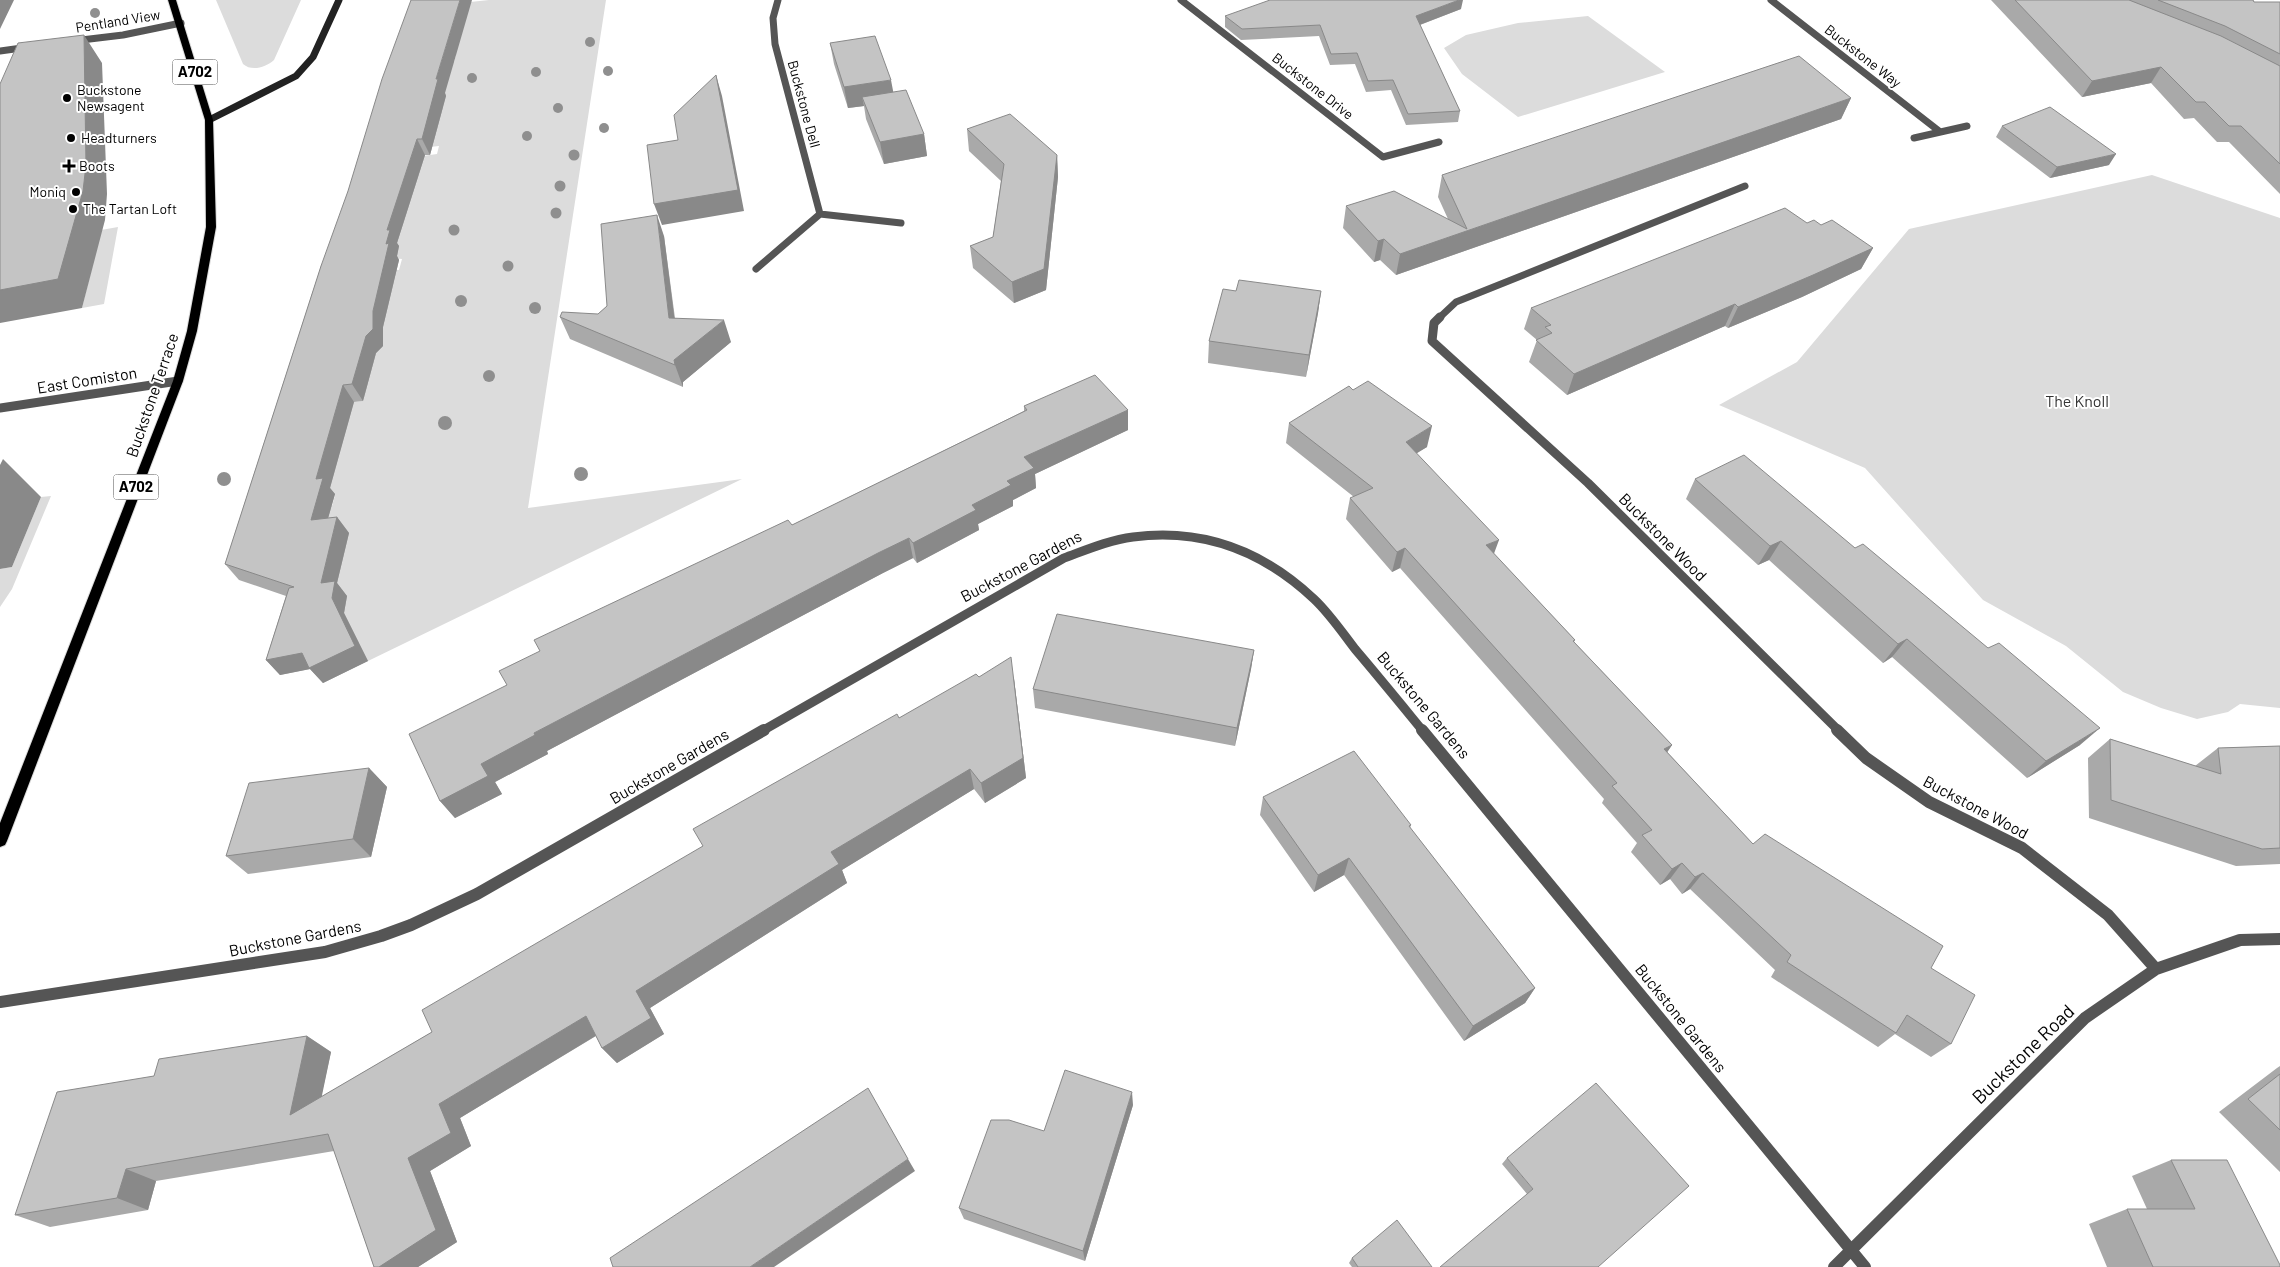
<svg xmlns="http://www.w3.org/2000/svg" width="2280" height="1267" font-family="Barlow,sans-serif">
<rect width="100%" height="100%" fill="#fff"/>
<path fill="#dcdcdc" d="M216 0H301L274 60C266 67 252 72 243 64Z
M489 0H606L528 508 742 479 368 661 359 643 308 624 325 507 332 506 335 495H328L354 402 363 401 393 270H399L402 259 342 253 423 156 437 154 439 146 373 153 434 108 443 107 446 96H437L448 62H454L456 55 423 7Z
M1588 16 1665 72 1518 117 1462 74 1444 48 1466 35 1518 23Z
M2152 175 2280 218V708L2240 704 2228 712 2197 719 2161 708 2123 692 2066 646 1983 600 1865 468 1719 405 1797 362 1909 229Z
M118 227 104 304 82 308 94 259 0 248Z
M51 496 12 589 0 607V569L12 567 41 497Z"/>
<g fill="none" stroke-linecap="round" stroke-linejoin="round">
<defs>
<path id="primary" d="M168 0H176L213 120 216 227 197 331 183 381 7 841 5 845 0 847V823L173 381 187 331 206 227 205 120Z"/>
</defs>
<use href="#primary" stroke="#dbdbdb" stroke-width="2"/>
<path stroke="#555" stroke-width="7" d="M778 0 773 18 775 44 820 214
M1181 0 1383 157 1439 142
M1771 0 1939 131
M73 41 123 35 181 23
M0 51 29 47
M1914 138 1967 126
M756 269 820 214 901 223
M1439 318 1456 302 1745 186"/>
<path stroke="#555" stroke-width="9" d="M1440 317 1434 323 1432 341 1588 483 1839 731
M0 408 178 381
M762 731 1064 558C1086 550 1109 540 1133 537 1202 528 1263 551 1314 599 1329 613 1342 632 1355 649 1378 676 1400 703 1423 731"/>
<path stroke="#555" stroke-width="12" d="M1422 730 1865 1267
M1837 730 1866 758 1929 802 2022 848 2108 915 2156 969
M0 1002 325 952 381 936 411 925 477 894 764 730
M1834 1267 2085 1018 2156 969 2240 940 2280 939"/>
<path stroke="#222" stroke-width="7" d="M209 120 296 76 313 57 339 0"/>
<use href="#primary" fill="#000" fill-rule="evenodd"/>
</g>
<g fill="#8f8f8f">
<circle cx="95" cy="13" r="5"/>
<circle cx="590" cy="42" r="5"/>
<circle cx="608" cy="71" r="5"/>
<circle cx="536" cy="72" r="5"/>
<circle cx="472" cy="78" r="5"/>
<circle cx="558" cy="108" r="5"/>
<circle cx="604" cy="128" r="5"/>
<circle cx="527" cy="136" r="5"/>
<circle cx="574" cy="155" r="5.5"/>
<circle cx="560" cy="186" r="5.5"/>
<circle cx="556" cy="213" r="5.5"/>
<circle cx="454" cy="230" r="5.5"/>
<circle cx="508" cy="266" r="5.5"/>
<circle cx="461" cy="301" r="6"/>
<circle cx="535" cy="308" r="6"/>
<circle cx="489" cy="376" r="6"/>
<circle cx="445" cy="423" r="7"/>
<circle cx="581" cy="474" r="7"/>
<circle cx="224" cy="479" r="7"/>
</g>
<path fill="#a9a9a9" d="M1991 0H2253L2254 2H2280V194L2229 142H2217L2194 118 2184 119 2151 83 2082 97Z
M1461 9 1420 25 1460 111 1458 122 1406 125 1391 90 1366 92 1355 64 1330 65 1319 36 1241 40 1225 27V16Z
M830 43 893 92 924 134 927 156 884 164 866 119 864 106 848 108 834 64Z
M445 93 446 96 430 155H425L397 243 399 246 397 256 399 260 383 327V346L376 353 363 401 354 402 330 488 335 494 328 518 337 517 349 533 337 583 347 596 344 613 368 661 323 683 310 669 280 675 266 660 286 596 239 580 225 564 321 266Z
M1851 98 1841 119 1396 275 1380 260 1374 262 1343 228 1346 206 1448 219 1438 197 1442 175Z
M2002 126 2109 165 2050 178 1996 137Z
M967 129 1057 155 1058 177 1046 290 1014 303 973 268 970 246 993 237 1001 181 969 151Z
M1807 223 1821 225 1873 248 1861 269 1802 297 1728 328 1725 326 1567 395 1529 362 1537 340 1524 329 1531 308Z
M664 236 675 318 731 342 683 382V387L570 339 560 317 598 314 607 306Z
M1236 291H1321L1318 313 1306 377 1208 363 1209 341Z
M1024 406 1128 410V430L1035 474 1036 488 1013 500V506L978 524 979 530 917 563 913 558 883 573 547 751 548 754 495 782 502 794 455 818 440 801 507 685 792 525 1024 411Z
M1289 423 1427 447 1416 453 1494 554 1575 640 1574 642 1672 745 1667 752 1753 844 1931 968 1951 1044 1931 1057 1895 1034 1878 1047 1771 977 1775 970 1690 889 1682 894 1670 879 1660 885 1631 852 1637 843 1602 803 1604 799 1400 568 1392 572 1346 519 1350 498 1354 497 1286 443Z
M1695 479 2080 745 2027 778 1892 657 1883 663 1769 560 1758 565 1686 499Z
M1254 650 1251 669 1235 746 1035 708 1033 689Z
M979 677 1014 679 1026 778 985 803 974 789 842 870 847 883 650 1008 664 1034 617 1063 602 1048 596 1036 460 1118 471 1146 430 1171 457 1242 418 1267H374L334 1151 156 1181 148 1210 50 1227 15 1215 154 1076 307 1036 331 1052 321 1097 432 1032 703 846 899 718Z
M2110 739 2195 766 2218 748 2280 746V864L2236 866 2089 818 2088 758Z
M369 768 387 787 371 857 248 874 226 856Z
M1263 797 1411 825 1410 828 1535 988 1525 1003 1464 1041 1344 875 1314 892 1260 815Z
M2280 1066V1172L2219 1112 2277 1068Z
M1133 1105 1085 1261 964 1219 959 1208 1044 1131Z
M1507 1158 1598 1267 1527 1194 1502 1164Z
M2171 1160 2280 1267H2107L2089 1224 2127 1209H2147L2132 1176Z
M1352 1258 1432 1267H1352L1349 1263Z"/>
<path fill="#898989" d="M0 0H14L0 29Z
M460 0H472L445 93 446 96 430 155 422 139 436 79Z
M1459 0H1463L1461 9 1414 27 1416 16Z
M84 35 102 63 107 194 105 220 82 308 0 323V290Z
M2161 67 2151 83 2082 97 2092 81Z
M716 75 722 96 744 211 662 225 654 204Z
M891 80 895 101 862 97 864 106 848 108 844 87Z
M1851 98 1841 119 1396 275 1400 254Z
M924 134 927 156 884 164 880 142Z
M417 139 425 155 397 243 399 246 397 256 399 260 383 327V346L376 353 363 401 352 384 373 311 386 244 387 230Z
M2116 154 2109 165 2050 178 2057 167Z
M1057 155 1058 177 1046 290 1014 303 1012 282Z
M657 215 664 236 677 339 669 318Z
M1384 239 1380 260 1374 262 1378 241Z
M1873 248 1861 269 1802 297 1728 328 1738 307Z
M1321 291 1318 313 1306 377 1309 355Z
M1735 304 1725 326 1567 395 1574 374Z
M724 320 731 342 683 382V387L675 365 674 360Z
M343 385 354 402 330 488 335 494 323 536 311 520 316 479Z
M1128 410V430L1035 474 1036 488 1013 500V506L978 524 979 530 917 563 913 543 1007 481 1024 457Z
M1432 426 1427 447 1401 463 1406 442Z
M3 459 41 497 12 567 0 569V465Z
M337 517 349 533 337 583 347 596 344 613 368 661 323 683 310 669 280 675 266 660 321 583Z
M909 538 913 558 883 573 547 751 548 754 495 782 502 794 455 818 440 801 481 764 534 733 878 553Z
M1499 540 1492 559 1486 545Z
M1781 541 1769 560 1758 565 1770 546Z
M1405 548 1400 568 1392 572 1397 552Z
M1907 639 1892 657 1883 663 1898 644Z
M1254 650 1251 669 1235 746 1237 728Z
M1014 679 1026 778 985 803 981 783Z
M2100 728 2080 745 2027 778 2046 761Z
M1672 745 1660 763 1664 749Z
M369 768 387 787 371 857 353 839Z
M970 769 974 789 842 870 847 883 650 1008 664 1034 617 1063 602 1048 636 991 831 852Z
M1349 858 1344 875 1314 892 1318 875Z
M1682 863 1670 879 1660 885 1672 869Z
M1703 873 1690 889 1682 894 1695 877Z
M1535 988 1525 1003 1464 1041 1473 1026Z
M586 1016 602 1032 460 1118 471 1146 430 1171 457 1242 418 1267H379L408 1158 439 1104Z
M307 1036 331 1052 315 1129 290 1115Z
M1132 1092 1133 1105 1085 1261 1083 1251Z
M908 1159 915 1171 774 1267H750Z
M126 1169 156 1181 148 1210 117 1198Z"/>
<path fill="#c4c4c4" stroke="#898989" d="M411 0H460L436 79H438L422 139H417L387 230H390L386 244 389 243 373 311V329L366 336 352 384 343 385 316 479 323 478 311 520 337 517 321 583 335 581 332 598 355 646 309 668 302 653 266 660 289 588 294 587 225 564 321 266 348 191 382 79Z
M1270 0H1459L1416 16 1460 111 1408 114 1393 80 1368 81 1357 53 1331 54 1320 25 1242 29 1225 16Z
M2015 0H2129L2221 36 2280 66V164L2241 126H2229L2205 102H2196L2161 67 2092 81Z
M2158 0H2253L2254 2H2280V54L2225 26Z
M84 35 86 165 83 191 58 279 0 290V84L18 43Z
M875 36 891 80 844 87 830 43Z
M1799 56 1851 98 1400 254 1384 239 1378 241 1346 206 1394 191 1467 229 1442 175Z
M716 75 738 190 654 204 647 145 678 140 674 115Z
M906 90 924 134 880 142 862 97Z
M2050 107 2116 154 2057 167 2002 126Z
M1010 114 1057 155 1044 269 1012 282 970 246 993 237 1004 164 967 129Z
M1785 208 1807 223 1814 220 1821 225 1832 220 1873 248 1813 275 1738 307 1735 304 1574 374 1536 340 1552 333 1545 327 1551 325 1531 308Z
M657 215 669 318 724 320 674 360 675 365 560 317 562 312 598 314 607 306 601 224Z
M1239 280 1321 291 1309 355 1209 341 1223 289 1236 291Z
M1095 375 1128 410 1024 457 1034 468 1007 481 1011 485 972 505 976 510 913 543 909 538 878 553 534 733 535 735 481 764 488 776 440 801 409 734 507 685 499 671 540 651 534 640 788 520 792 525 1027 410 1024 406Z
M1368 381 1432 426 1406 442 1499 540 1486 545 1575 640 1573 641 1672 745 1664 749 1753 844 1765 834 1943 946 1931 968 1975 995 1951 1044 1907 1015 1896 1033 1787 962 1791 955 1703 873 1695 877 1682 863 1672 869 1642 835 1652 830 1612 786 1617 783 1405 548 1397 552 1350 498 1373 488 1289 423 1349 386 1353 390Z
M1744 455 1855 548 1863 544 1988 648 1999 643 2100 728 2046 761 1907 639 1898 644 1781 541 1770 546 1695 479Z
M1057 614 1254 650 1237 728 1033 689Z
M1011 657 1023 758 981 783 970 769 831 852 839 864 636 991 651 1018 602 1048 586 1016 439 1104 451 1133 408 1158 436 1230 379 1267H374L328 1134 126 1169 117 1198 15 1215 57 1092 154 1076 159 1059 307 1036 290 1115 432 1032 422 1010 703 846 693 829 897 714 899 718 976 674 979 677Z
M2110 739 2221 774 2218 748 2280 746V848L2262 849 2111 800Z
M1354 751 1411 825 1409 826 1535 988 1473 1026 1349 858 1318 875 1263 797Z
M369 768 353 839 226 856 249 783Z
M1065 1070 1132 1092 1083 1251 959 1208 991 1120H1009L1044 1131Z
M2280 1074V1130L2248 1099Z
M1596 1083 1689 1186 1598 1267H1440L1533 1189 1507 1158Z
M868 1088 908 1159 750 1267H613L610 1258Z
M2171 1160H2227L2280 1265V1267H2153L2127 1209H2195Z
M1397 1220 1432 1267H1358L1352 1258Z"/>
<g fill="#000" stroke="#fff" stroke-width="2">
<circle cx="67" cy="98" r="5"/>
<circle cx="71" cy="138" r="5"/>
<path d="M66.5 158.5h5v5h5v5h-5v5h-5v-5h-5v-5h5z"/>
<circle cx="76" cy="192" r="5"/>
<circle cx="73" cy="209" r="5"/>
</g>
<g text-anchor="middle" stroke-width="4" stroke-linejoin="round" paint-order="stroke">
<g font-size="14" fill="#000" stroke="#fff">
<text transform="translate(118 21) rotate(-9)" y="5">Pentland View</text>
<text transform="translate(1863 56) rotate(38)" y="5">Buckstone Way</text>
<text transform="translate(1313 86) rotate(38)" y="5">Buckstone Drive</text>
<text transform="translate(804 104) rotate(75)" y="5">Buckstone Dell</text>
</g>
<g font-size="14" fill="#000" stroke="#fff" text-anchor="start">
<text x="77" y="95">Buckstone<tspan x="77" dy="16">Newsagent</tspan></text>
<text x="81" y="143">Headturners</text>
<text x="79" y="171">Boots</text>
<text x="66" y="197" text-anchor="end">Moniq</text>
<text x="83" y="214">The Tartan Loft</text>
</g>
<g fill="#fff" stroke="#4c4c4c" stroke-width="1">
<rect x="172.5" y="59.5" width="45" height="25" rx="4"/>
<rect x="113.5" y="474.5" width="45" height="25" rx="4"/>
</g>
<g font-size="15" font-weight="bold" fill="#000">
<text x="195" y="77">A702</text>
<text x="136" y="492">A702</text>
</g>
<g font-size="16" fill="#000" stroke="#fff">
<text transform="translate(87 380) rotate(-9)" y="6">East Comiston</text>
<text transform="translate(152 395) rotate(-71)" y="6">Buckstone Terrace</text>
<text transform="translate(1663 537) rotate(45)" y="6">Buckstone Wood</text>
<text transform="translate(1021 566) rotate(-28)" y="6">Buckstone Gardens</text>
<text transform="translate(1424 705) rotate(50)" y="6">Buckstone Gardens</text>
<text transform="translate(669 766) rotate(-30)" y="6">Buckstone Gardens</text>
<text transform="translate(1976 807) rotate(28)" y="6">Buckstone Wood</text>
<text transform="translate(295 938) rotate(-11)" y="6">Buckstone Gardens</text>
<text transform="translate(1681 1018) rotate(51)" y="6">Buckstone Gardens</text>
</g>
<g font-size="16" fill="#333" stroke="#fff">
<text x="2077" y="407">The Knoll</text>
</g>
<g font-size="19" fill="#000" stroke="#fff">
<text transform="translate(2023 1054) rotate(-44)" y="7">Buckstone Road</text>
</g>
</g>
</svg>
